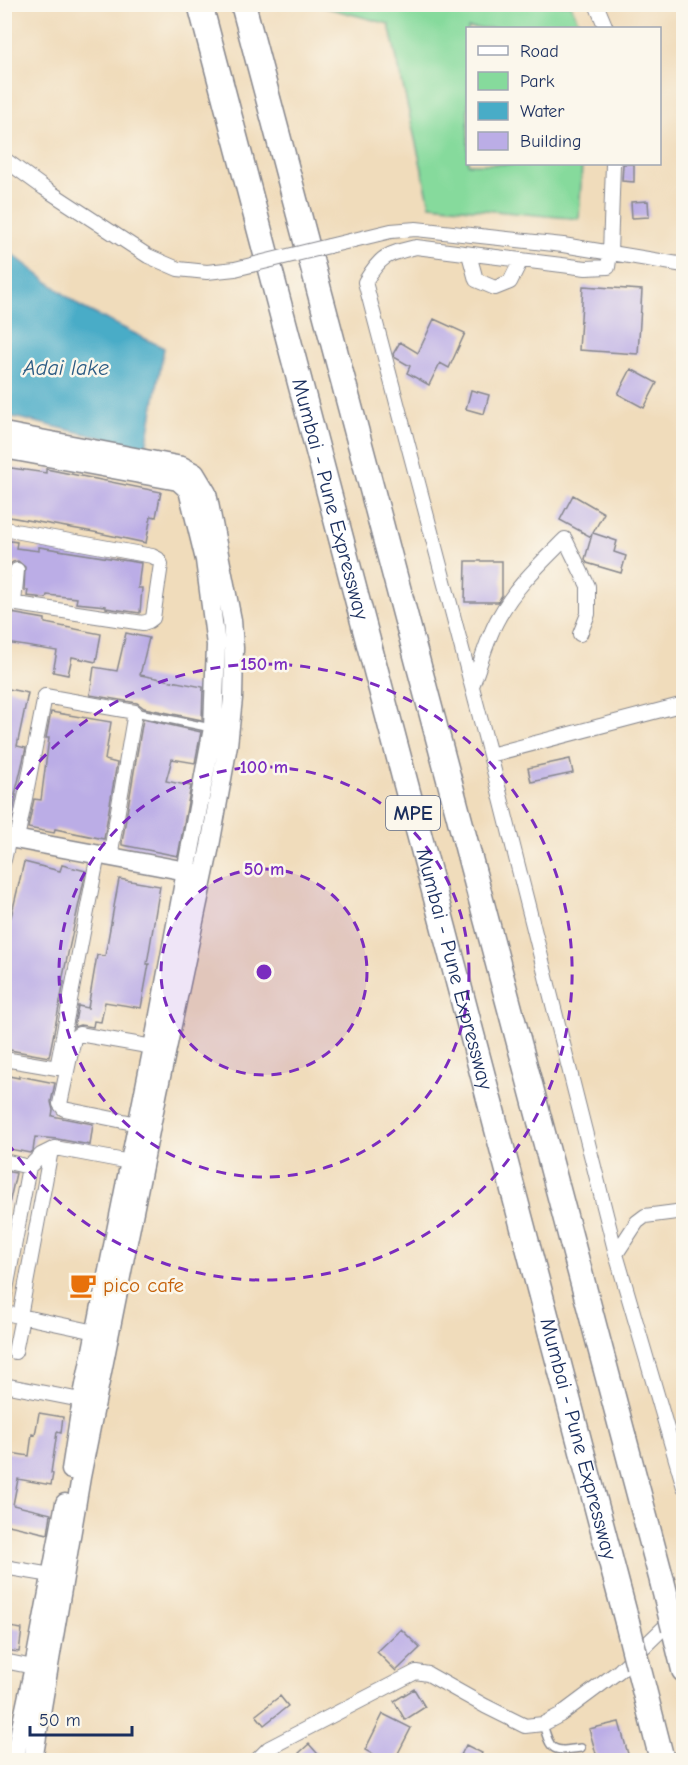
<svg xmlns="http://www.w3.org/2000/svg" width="688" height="1765" font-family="'Comic Neue',sans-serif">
<rect width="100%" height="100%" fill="#fbf7ec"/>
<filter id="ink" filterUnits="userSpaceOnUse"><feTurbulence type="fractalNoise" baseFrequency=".0167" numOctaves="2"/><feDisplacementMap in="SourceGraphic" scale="12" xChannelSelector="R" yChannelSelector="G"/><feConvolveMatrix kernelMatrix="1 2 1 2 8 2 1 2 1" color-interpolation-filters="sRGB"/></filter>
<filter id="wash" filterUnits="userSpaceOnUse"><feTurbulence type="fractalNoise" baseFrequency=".008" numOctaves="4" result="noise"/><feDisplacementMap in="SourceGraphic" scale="24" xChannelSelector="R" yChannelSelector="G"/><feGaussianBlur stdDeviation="1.35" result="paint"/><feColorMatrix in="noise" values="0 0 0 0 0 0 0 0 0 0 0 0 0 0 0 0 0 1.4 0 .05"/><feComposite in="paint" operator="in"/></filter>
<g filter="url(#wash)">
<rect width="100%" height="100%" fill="#f0dcbb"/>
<path fill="#86da9c" stroke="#50847d" stroke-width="1.5" d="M316 5H571L581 28H468V164H582L579 219 430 205 389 24Z"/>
<path fill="#48acc7" stroke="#326e92" stroke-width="1.5" d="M4 248 81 307 164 348 146 448 5 415Z"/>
<g id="blocks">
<path fill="#bbade6" d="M623 164H634V182L622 181Z
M648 201 649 217 632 218 631 202Z
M583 286 642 290 638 354 579 350Z
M434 319 465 333 449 368 440 363 429 385 407 373 410 366 394 357 393 354 400 342 418 353Z
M631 369 657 383 644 408 618 394Z
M471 390 489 395 484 414 466 409Z
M4 467 46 473V469L161 492 156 517 151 516 146 543 94 532 4 516Z
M573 495 604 513 593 533 617 541 614 552 626 556 621 573 587 563 585 559 592 534 591 537 560 520Z
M4 540 17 542 16 548 39 551V547L141 563 138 588H142L140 613 106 608V606L76 603 77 598 47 595 46 598 27 596 28 590H24L25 567 18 561 13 562 9 565 6 588H4Z
M466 561H502V595L498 602H465Z
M11 613 45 619V623L101 634 96 662 72 657 68 675 53 672 57 651 6 643Z
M126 633 149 638 140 675 203 687 202 720 144 708 137 703 90 695 94 667 117 671Z
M4 688 28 693 17 746 26 748 15 795H16L11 823 4 822Z
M51 712 111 722 105 760 117 763 104 839 55 829 54 833 28 828 34 799 41 800 49 738H46Z
M143 719 201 732 195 763 172 759 166 781 191 786 178 856 122 845V842Z
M570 759 573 773 531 782 528 768Z
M24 862 60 871 62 865 86 871 62 981 64 982 49 1057 4 1049V915L11 917Z
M119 879 160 886 147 964H149L141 1008 105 1002 101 1022 94 1021 93 1027 80 1025 74 1027 78 1006 88 1008 97 955 105 956Z
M4 1075 19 1078V1076L55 1083 51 1102 53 1110 52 1116 93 1124 90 1145 57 1139 35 1137 33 1151 30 1153 4 1148Z
M4 1171 16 1173 9 1204 4 1203Z
M39 1413 63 1417 61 1433 57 1432 51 1473 53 1474 51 1485 18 1479 13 1505 51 1514 48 1534 4 1524V1452L29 1456 32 1434 35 1435Z
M4 1626 22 1629 19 1652 4 1650Z
M401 1629 420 1648 396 1671 377 1652Z
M414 1689 425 1707 405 1720 394 1701Z
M280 1696 288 1706 264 1725 256 1715Z
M383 1714 411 1728 394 1761H385L365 1750Z
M619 1722 630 1761H598L589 1729Z
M309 1744 324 1761H306L299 1753Z
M466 1745 482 1753 478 1761H458Z"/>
</g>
</g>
<g filter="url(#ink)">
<use href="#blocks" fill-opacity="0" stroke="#86868c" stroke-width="1.5"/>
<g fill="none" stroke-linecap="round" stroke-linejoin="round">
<defs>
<path id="lane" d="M135 712 211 728
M543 1724C551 1752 552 1752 581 1748
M4 1742 8 1724"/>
<path id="street" d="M596 4 606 28
M4 159 44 188 148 256 178 269 207 272 235 269
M613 164 610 253 608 267 586 268 416 247C387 254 381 255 365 282L490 755 616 1254 684 1487
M329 246 391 231 416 229 563 245 684 265
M469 254 476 280 495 288 510 282 521 260
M4 529 152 556 158 559 161 564 153 618 149 621 143 623 4 602
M14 603 17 570
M472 686C480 666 488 635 499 617 516 586 541 563 565 539L588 586V614L580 634
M490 755 684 704
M17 839 45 696 135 712 110 857
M4 860 9 838
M4 1059 57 1068 98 854
M138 1124 64 1109 60 1104 74 1038 79 1034 153 1047
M4 1161 29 1167
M616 1254 637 1222 645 1216 684 1211
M4 1300 29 1167 41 1155 51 1150
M4 1313 20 1316 21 1322 15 1352
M96 1332 20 1316 51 1150 55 1148 130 1162
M4 1385 91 1402
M4 1567 51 1575
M4 1661 43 1669
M257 1760 269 1748 416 1672 428 1674 485 1706 525 1726 543 1724 560 1715 619 1671 684 1608"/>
<path id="secondary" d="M4 432 182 466 195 473 207 493 232 620 234 648 233 698 228 745 210 846 158 1091 81 1477 33 1760
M4 449 178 481 188 490 205 560 216 645 213 728 153 1047 82 1400 71 1470
M4 837 197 873
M14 1760 34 1667 65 1503"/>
<g id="highway">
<path id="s1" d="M200 4 627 1622"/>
<path d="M243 4 662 1581"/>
<path d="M674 1629 684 1670"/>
<path d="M638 1666 662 1760"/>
</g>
</defs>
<use href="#lane" stroke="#86868c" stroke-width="10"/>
<use href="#street" stroke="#86868c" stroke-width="16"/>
<use href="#secondary" stroke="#86868c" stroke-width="21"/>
<use href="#highway" stroke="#86868c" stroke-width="27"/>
<use href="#lane" stroke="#fff" stroke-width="7"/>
<use href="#street" stroke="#fff" stroke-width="14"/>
<use href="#secondary" stroke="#fff" stroke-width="18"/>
<use href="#highway" stroke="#fff" stroke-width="24"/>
<defs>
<path id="street-bridge" d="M235 269 329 246"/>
<path id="highway-bridge" d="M662 1581 674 1629
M627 1622 638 1666"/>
</defs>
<use href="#street-bridge" stroke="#86868c" stroke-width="16" stroke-linecap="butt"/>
<use href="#highway-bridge" stroke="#86868c" stroke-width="27" stroke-linecap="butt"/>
<use href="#street-bridge" stroke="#fff" stroke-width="14"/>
<use href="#highway-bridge" stroke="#fff" stroke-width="24"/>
</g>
</g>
<circle cx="264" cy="972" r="103" fill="#7b2cbf" fill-opacity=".12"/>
<g fill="none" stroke="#7b2cbf" stroke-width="3" stroke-dasharray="10 8">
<circle cx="264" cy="972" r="103"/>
<circle cx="264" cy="972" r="205"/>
<path d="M6 804A308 308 0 1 1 6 1140"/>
</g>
<defs>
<symbol id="cafe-bare" viewBox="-9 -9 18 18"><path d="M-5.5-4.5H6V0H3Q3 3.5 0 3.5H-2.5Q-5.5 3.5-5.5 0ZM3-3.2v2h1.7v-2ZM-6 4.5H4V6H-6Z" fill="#e8710a" stroke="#fbf7ec" stroke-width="2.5" paint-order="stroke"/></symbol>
</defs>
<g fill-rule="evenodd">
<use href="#cafe-bare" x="64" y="1266" width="38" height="38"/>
</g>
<g text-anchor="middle" stroke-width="5" stroke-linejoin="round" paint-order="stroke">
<rect fill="#fbf7ec" stroke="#5e6b89" stroke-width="1.5" x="386" y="796" width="54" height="34" rx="4.5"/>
<g font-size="20" font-weight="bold" fill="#1b2f5e">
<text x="413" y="820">MPE</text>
</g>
<g font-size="21" fill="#1b2f5e" stroke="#fbf7ec">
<text dy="7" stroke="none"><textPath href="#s1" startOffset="512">Mumbai - Pune Expressway</textPath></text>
<text dy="7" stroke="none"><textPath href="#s1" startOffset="998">Mumbai - Pune Expressway</textPath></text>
<text dy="7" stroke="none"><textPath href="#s1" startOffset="1484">Mumbai - Pune Expressway</textPath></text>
</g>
<g font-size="21" fill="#c56008" stroke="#fbf7ec" text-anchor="start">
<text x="103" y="1292">pico cafe</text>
</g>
<g font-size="22" font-style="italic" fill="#2b5b83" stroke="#fbf7ec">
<text x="66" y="375">Adai lake</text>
</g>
</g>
<circle cx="264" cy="972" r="9" fill="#7b2cbf" stroke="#fbf7ec" stroke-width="3"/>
<g font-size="18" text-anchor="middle" font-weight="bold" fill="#7b2cbf" stroke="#fbf7ec" stroke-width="5" stroke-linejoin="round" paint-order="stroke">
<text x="264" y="670">150 m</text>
<text x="264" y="773">100 m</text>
<text x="264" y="875">50 m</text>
</g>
<rect width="688" height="1765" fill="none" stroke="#fbf7ec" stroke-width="24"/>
<rect x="466" y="27" width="195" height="138" fill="#fbf7ec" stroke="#a1a7b3" stroke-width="1.5"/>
<rect x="478" y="46" width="30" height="9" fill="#ffffff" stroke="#a1a7b3" stroke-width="1.5"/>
<text x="520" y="57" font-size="18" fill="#1b2f5e">Road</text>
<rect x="478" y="72" width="30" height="18" fill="#86da9c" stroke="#a1a7b3" stroke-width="1.5"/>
<text x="520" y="87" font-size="18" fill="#1b2f5e">Park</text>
<rect x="478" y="102" width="30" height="18" fill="#48acc7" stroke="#a1a7b3" stroke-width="1.5"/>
<text x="520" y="117" font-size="18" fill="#1b2f5e">Water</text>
<rect x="478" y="132" width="30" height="18" fill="#bbade6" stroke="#a1a7b3" stroke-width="1.5"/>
<text x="520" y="147" font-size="18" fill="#1b2f5e">Building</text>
<path d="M30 1726v9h102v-9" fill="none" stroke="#1b2f5e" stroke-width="3"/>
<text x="39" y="1726" font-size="18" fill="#1b2f5e" stroke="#fbf7ec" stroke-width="4.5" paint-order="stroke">50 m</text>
</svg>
